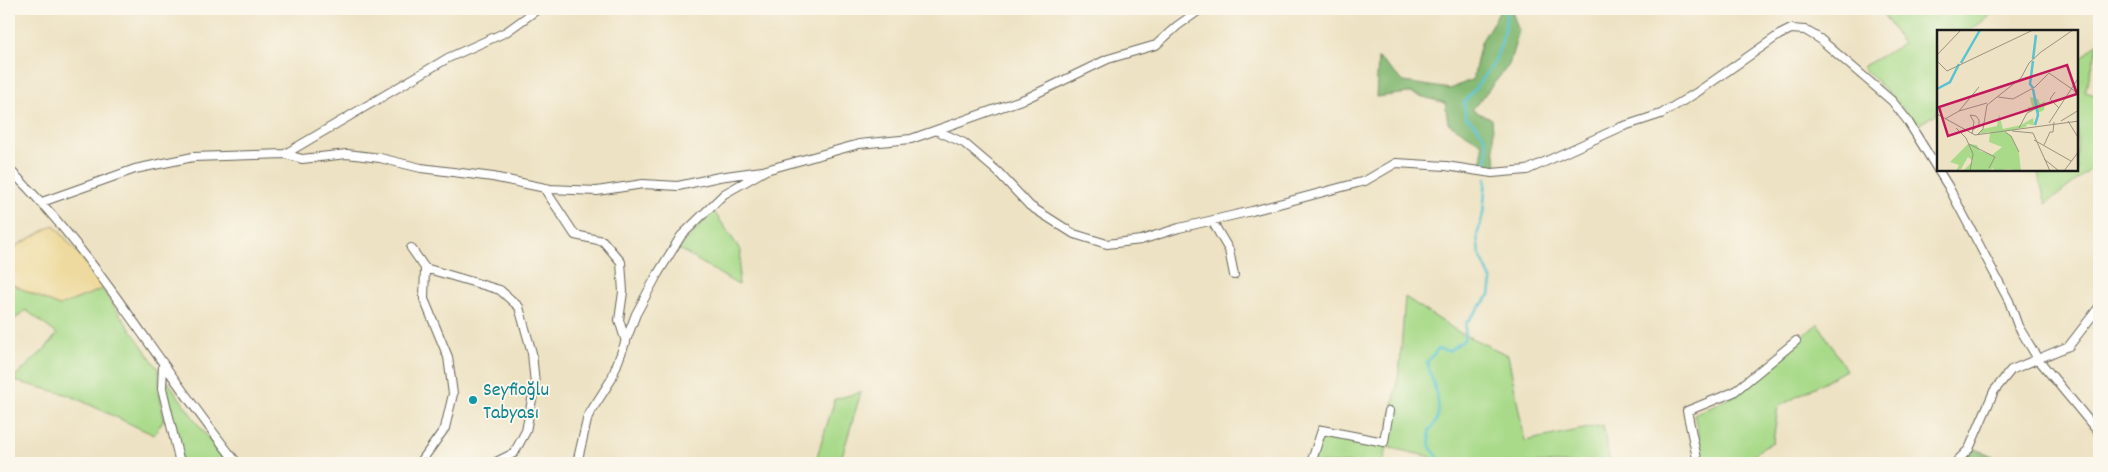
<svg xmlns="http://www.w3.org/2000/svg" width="2108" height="472" font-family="Dekko,sans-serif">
<rect width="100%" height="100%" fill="#fbf7ec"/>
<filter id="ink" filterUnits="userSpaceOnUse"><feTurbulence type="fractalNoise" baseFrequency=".02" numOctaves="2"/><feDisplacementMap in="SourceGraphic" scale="10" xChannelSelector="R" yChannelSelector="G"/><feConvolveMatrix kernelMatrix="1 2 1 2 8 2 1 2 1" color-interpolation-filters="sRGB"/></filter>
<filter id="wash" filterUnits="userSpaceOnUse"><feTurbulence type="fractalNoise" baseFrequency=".0096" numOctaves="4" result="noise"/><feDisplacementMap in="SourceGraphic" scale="20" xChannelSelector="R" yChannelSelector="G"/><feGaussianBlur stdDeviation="1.12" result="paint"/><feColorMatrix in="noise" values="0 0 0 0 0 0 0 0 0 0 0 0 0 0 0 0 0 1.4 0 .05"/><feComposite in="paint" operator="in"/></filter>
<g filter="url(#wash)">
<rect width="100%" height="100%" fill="#ede2c3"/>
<path fill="#a8da89" stroke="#627b52" d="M1880 9H1998L1970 31H1938V113L1916 126 1894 98 1862 67 1903 44Z
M2099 42 2085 92 2099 96V163L2046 204 2037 170H2077V53L2082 58Z
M713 210 741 251 738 285 679 249Z
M9 283 59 306 102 289 159 370V389L164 419 154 435 69 395 11 380 45 349 57 334 26 310 9 324Z
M1405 297 1460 333 1508 355 1525 441 1603 425 1610 463H1433L1431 457 1387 447 1383 463H1313L1323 433 1386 446 1400 365Z
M1818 323 1846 370 1778 407 1773 442 1763 447 1746 463H1705L1694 414 1738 394Z
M166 379 207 437 229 463H183L172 424Z
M861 392 840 463H815L835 399Z"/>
<path fill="#86ba75" stroke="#516b48" d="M1501 9H1511L1519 31 1509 65 1472 110 1492 119 1496 167 1482 166V144L1448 123 1445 103 1409 93 1376 97 1378 58 1404 82 1450 89 1473 79 1481 42Z
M1976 449 2005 461 1970 463 1965 457Z"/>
<path fill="#eeda9e" stroke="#857b5d" d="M54 225 82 258 102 289 59 306 9 283V250Z"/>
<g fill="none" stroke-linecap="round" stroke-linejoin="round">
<path stroke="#58c4d1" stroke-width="2.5" d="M1487 168C1488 142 1488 134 1466 117L1464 103 1493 65 1502 42 1508 9
M1443 463 1430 447 1429 430C1449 415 1432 382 1427 362L1438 349 1449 351 1464 340 1466 323 1490 295 1492 281 1479 253 1477 236 1483 214 1486 178"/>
</g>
</g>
<g filter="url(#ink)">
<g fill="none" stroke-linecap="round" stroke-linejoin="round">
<defs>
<path id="minor" d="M938 131 964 143 998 172 1030 206 1074 234 1107 244 1141 240 1179 228 1252 211 1365 181 1396 163 1446 166 1492 173 1527 170 1621 127 1661 114 1696 93 1779 35 1791 29 1805 30 1820 39 1892 101 1907 120 1948 186 2009 301 2018 326 2038 359 2099 433
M285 154 302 159 347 154 380 158 421 168 493 177 550 189 597 191 643 184 678 186 719 177 762 171
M9 169C98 256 159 366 237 463
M544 188 575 235 603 241 621 262 623 292 619 320 626 342
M42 202 135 169 193 157 285 154 448 58 506 32 538 9
M1212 221 1229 250 1234 275
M411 248 425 268 424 299 448 357 453 394 445 428 420 463
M425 268 500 290 519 307 532 353 535 384 526 431 514 453 494 463
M163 365 162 388 180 463
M577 463 588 416 611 380 636 314 657 275 681 236 724 194 766 170 859 144 911 139 1027 98 1108 59 1156 45 1177 26 1201 9
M1311 463 1322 430 1384 442 1389 411
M1698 463 1687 411 1734 392 1796 341
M1955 463 1969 449 1994 391 2011 370 2069 346 2099 307"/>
</defs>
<use href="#minor" stroke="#656156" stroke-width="10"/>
<use href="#minor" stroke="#fff" stroke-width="8"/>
</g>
</g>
<circle fill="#0f9aa8" stroke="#fbf7ec" stroke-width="2" cx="473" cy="400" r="5"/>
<g text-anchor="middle" stroke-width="4" stroke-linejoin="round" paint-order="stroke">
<g font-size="20" fill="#0d838f" stroke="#fbf7ec" text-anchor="start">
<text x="483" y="395">Seyfioğlu<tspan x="483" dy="23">Tabyası</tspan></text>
</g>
</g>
<g transform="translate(1937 30)">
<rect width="141" height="141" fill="#ede2c3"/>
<path d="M93 67 101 69 103 74 108 71 107 80 101 83 95 77 96 81 91 83V77H95ZM62 84 66 99 84 95 96 88 97 95 90 94 89 97 67 102 74 106 82 123 84 141 72 139 57 141 56 138 51 141 53 135 51 141H26L36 131 31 127 24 139 19 141 22 135 13 132 31 114 40 115 43 121 55 125 65 117 52 112 53 102 41 104 46 99 60 96Z" fill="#a8da89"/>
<path fill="none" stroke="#58c4d1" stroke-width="2.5" d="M96 29 99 5M24 33 43 0M96 58 93 54 96 31M0 59 13 52 22 34M96 59 101 85 98 95"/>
<path fill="none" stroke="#999380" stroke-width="1" d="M0 25 24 0M0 31 10 41 96 0M118 62 113 69 122 78M61 67 76 69 98 57 112 43 142 64M22 81 50 73M0 84 38 105 142 91M33 85 39 86 42 90V95L36 100M33 85 37 92 35 104M8 89 22 81 42 57M124 91 142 80M131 91 142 109M112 93 142 47M19 98 29 108 36 124 33 141M82 98 90 83 98 79M75 101 96 103 113 141M68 102 74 106 82 122M40 105 46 99 50 75 84 48 92 33 104 22 136 0M97 110 134 131M32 114 58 127 52 138M107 115 113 102H116L117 92M107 129 122 141M127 141 142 121"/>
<path fill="#c2185b" fill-opacity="0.15" stroke="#c2185b" stroke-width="2.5" d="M130 35 140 64 11 106 2 77Z"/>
<rect width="141" height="141" fill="none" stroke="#1c1c1c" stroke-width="2.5"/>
</g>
<rect width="2108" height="472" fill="none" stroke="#fbf7ec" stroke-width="30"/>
</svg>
